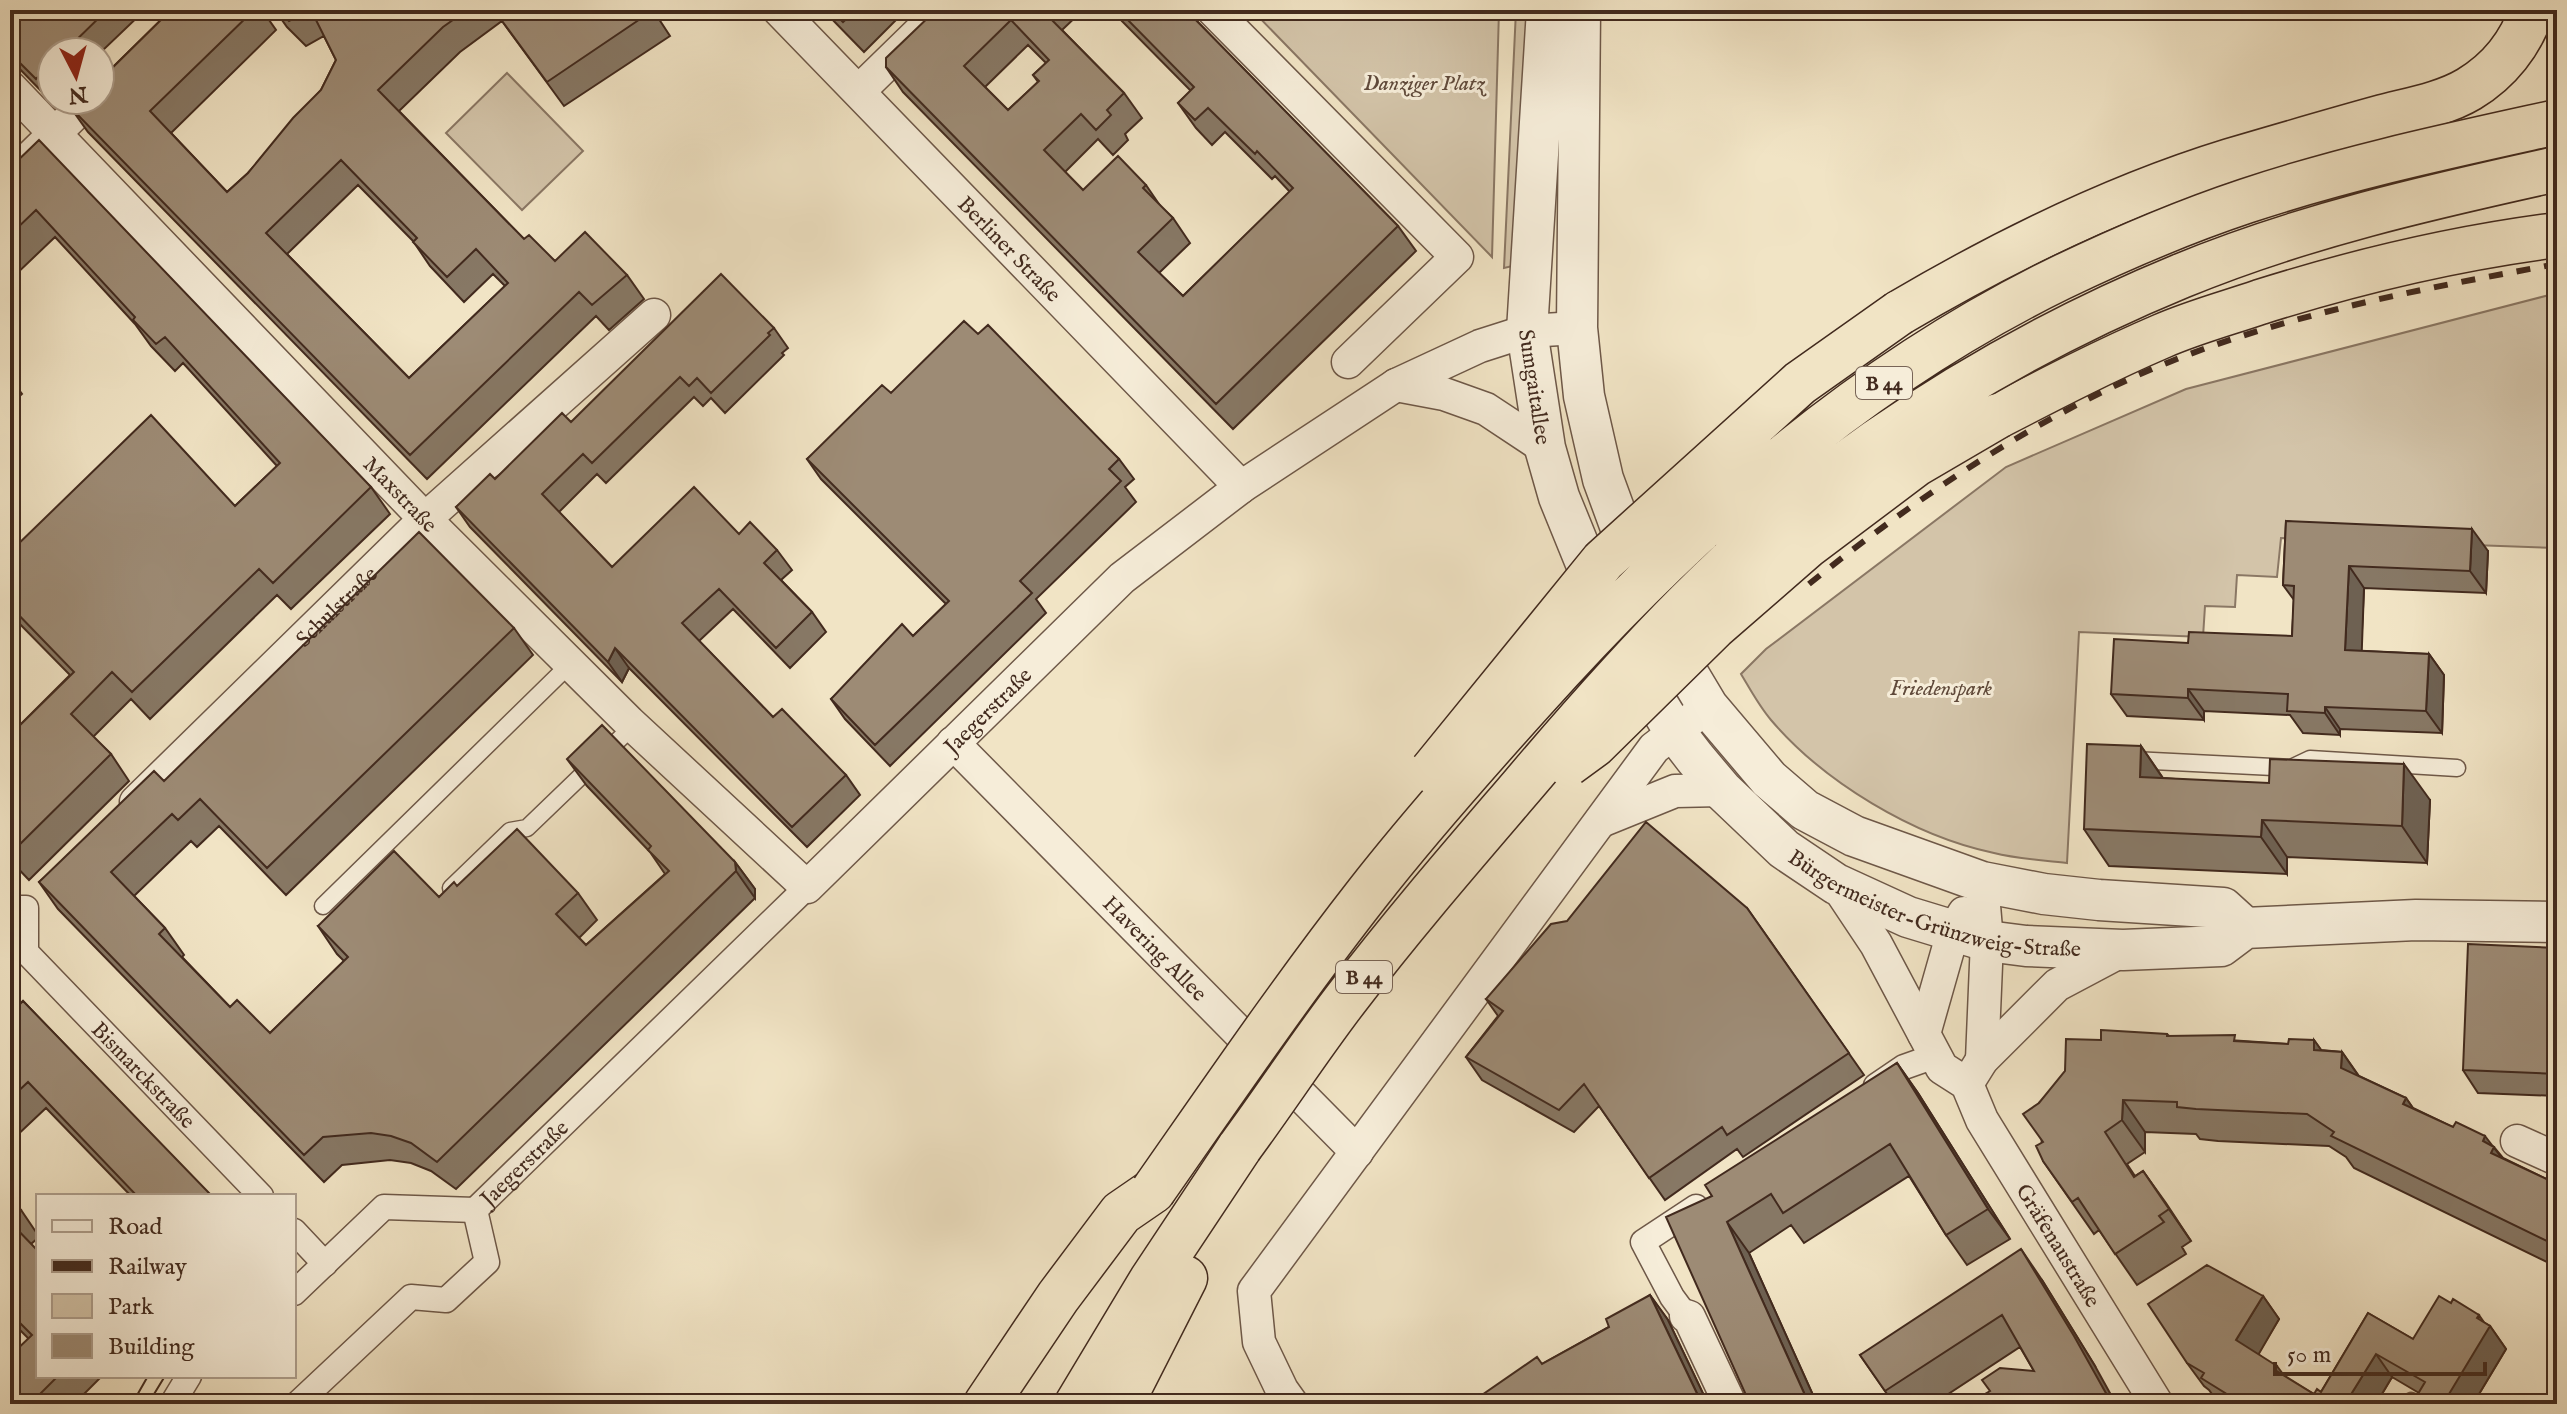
<svg xmlns="http://www.w3.org/2000/svg" width="2567" height="1414" font-family="'IM FELL English',serif">
<rect width="100%" height="100%" fill="#f1e4c5"/>
<filter id="stains"><feTurbulence type="fractalNoise" baseFrequency=".0025" numOctaves="4"/><feColorMatrix values="0 0 0 0 .2 0 0 0 0 .09 0 0 0 0 .02 0 0 0 .5 -.17"/></filter>
<radialGradient id="worn" r=".72"><stop offset=".6" stop-color="#630" stop-opacity="0"/><stop offset="1" stop-color="#630" stop-opacity=".3"/></radialGradient>
<path fill="#d3c4a9" stroke="#8a7764" stroke-width="2" d="M1252 10H1499L1492 257Z
M1516 10H1533L1517 265 1504 268Z
M507 73 583 151 522 210 446 133Z
M2557 293V548L2281 538 2277 577 2237 575 2235 607 2205 606 2203 637 2079 632 2067 863C2043 860 2017 859 1994 853 1913 836 1824 782 1771 720 1759 706 1750 689 1741 674L1766 649 2006 467 2186 389Z"/>
<g fill="none" stroke-linecap="round" stroke-linejoin="round">
<defs>
<path id="service" d="M2133 760 2291 768 2310 759 2457 768
M451 888 510 831 527 828 633 726
M323 906 570 664
M2409 1404 2411 1401"/>
<g id="pedestrian">
<path id="s1" d="M10 908H26V952L261 1196"/>
<path d="M1876 1086 1904 1067 1935 1056"/>
<path id="s2" d="M475 1210 807 887"/>
<path d="M294 1231 325 1264"/>
<path d="M294 1293 384 1207 475 1210"/>
<path d="M1686 1316 1672 1297 1643 1242 1696 1207"/>
<path d="M172 1404 189 1376"/>
<path d="M297 1404 411 1297 446 1300 487 1262 475 1210"/>
</g>
<g id="minor">
<path id="s3" d="M779 10 1241 487"/>
<path d="M1213 10 1457 257 1348 362"/>
<path id="s4" d="M10 87 425 519 629 722 807 887 1122 578 1241 487 1396 385 1480 346 1527 331 1577 328"/>
<path d="M859 91 942 10"/>
<path d="M10 177 89 100"/>
<path d="M1396 385 1444 394 1486 409 1545 448"/>
<path id="s5" d="M953 743 1357 1152"/>
<path id="s6" d="M136 802 425 519 654 315"/>
<path d="M1601 821 1675 791 1722 790"/>
<path d="M1982 882 1987 941 1982 1060"/>
<path id="s7" d="M1836 884 1876 944 1942 1068 1967 1084 1982 1120 2157 1404"/>
<path d="M1924 1034 1953 932 1964 913"/>
<path d="M1967 1084 1982 1060 2057 985 2123 950"/>
<path d="M2517 1141 2557 1159"/>
<path d="M1686 1316 1689 1317 1730 1404"/>
<path d="M1292 1404 1282 1390 1259 1342 1254 1291 1654 748 1693 718"/>
</g>
<g id="tertiary">
<path id="s8" d="M1547 10 1527 331 1545 448 1559 497 1616 637 1675 732 1695 758 1722 790 1784 849 1836 884 1908 917 1987 941 2026 946 2123 950 2221 946 2245 928 2416 920 2557 922"/>
<path d="M1580 10 1577 328 1584 396 1603 479 1636 569"/>
<path d="M1665 635 1708 707 1769 779 1805 810 1854 836 1982 882 2044 894 2099 900 2223 908 2245 928"/>
</g>
<path id="trunk" d="M1899 313C2004 251 2113 197 2230 161 2281 146 2332 131 2383 117 2410 110 2444 104 2469 89 2499 71 2521 43 2532 10
M1998 416C2052 388 2106 360 2162 336 2194 322 2228 313 2260 302 2358 271 2455 248 2557 235
M986 1404 1058 1297 1121 1213 1153 1191
M1077 1404 1151 1281 1240 1147
M1121 1404 1185 1278"/>
</defs>
<use href="#service" stroke="#6e5848" stroke-width="19"/>
<use href="#pedestrian" stroke="#6e5848" stroke-width="27"/>
<use href="#minor" stroke="#6e5848" stroke-width="35"/>
<use href="#tertiary" stroke="#6e5848" stroke-width="43"/>
<use href="#trunk" stroke="#422a1e" stroke-width="47"/>
<use href="#service" stroke="#f6edd9" stroke-width="16"/>
<use href="#pedestrian" stroke="#f6edd9" stroke-width="24"/>
<use href="#minor" stroke="#f6edd9" stroke-width="32"/>
<use href="#tertiary" stroke="#f6edd9" stroke-width="40"/>
<use href="#trunk" stroke="#f1e4c5" stroke-width="44"/>
<path stroke="#422a1e" stroke-width="2" d="M132 1404 148 1376
M148 1404 165 1376"/>
<path stroke="#422a1e" stroke-width="6" stroke-dasharray="14 14" stroke-linecap="butt" d="M1809 584C1911 502 2017 430 2136 376 2269 317 2415 290 2557 264"/>
<defs>
<path id="trunk-bridge" d="M1568 764 1594 745 1714 627 1807 546 1916 464 1998 416
M1432 771 1603 561 1800 383 1899 313
M1240 1147C1277 1097 1311 1044 1349 995 1404 923 1464 854 1523 785 1628 661 1741 537 1876 442 1971 376 2074 320 2181 276 2302 226 2430 197 2557 169
M1153 1191C1223 1091 1292 990 1367 894 1420 826 1477 762 1534 699 1686 530 1853 379 2060 278 2120 249 2183 222 2246 201 2348 167 2453 145 2557 122"/>
</defs>
<use href="#trunk-bridge" stroke="#422a1e" stroke-width="47" stroke-linecap="butt"/>
<use href="#trunk-bridge" stroke="#f1e4c5" stroke-width="44"/>
</g>
<path fill="#877865" stroke="#422a1e" stroke-width="2" fill-rule="evenodd" d="M10 10 30 14 34 10H145L100 53V52H52V100L51 101 10 59Z
M171 10H262L276 30 171 133 227 192 248 173 321 90 336 60 324 36 306 46 287 27 275 10H653L670 36 564 106 502 21 460 52 399 111 524 239 555 261 627 275 644 299 609 330 596 316 427 479 88 132 71 108ZM358 185 413 241 430 266 464 302 493 274 505 286 409 378 287 254Z
M823 10H906L864 52Z
M936 10H1083L1062 30 1124 93 1142 118 1125 134 1128 140 1113 155 1098 139 1065 172 1083 190 1146 185 1161 207 1173 218 1190 243 1159 273 1183 296 1290 192 1275 176 1272 179 1225 132 1212 145 1196 128 1178 103 1191 91 1111 10H1186L1398 226 1416 251 1233 429 903 92 886 67ZM1028 45 1046 63 1033 75 1038 82 1008 110 985 87Z
M10 168 371 487 390 514 291 609 277 595 150 719 131 699 93 737 111 754 129 781 29 880 10 860V735L70 675 10 614V552L235 506 277 466 183 363 175 371 151 346 135 324 55 237 10 280Z
M10 281 15 288 10 293Z
M774 328 788 348 782 353 784 355 725 413 711 398 703 406 694 397 606 483 597 474 559 512 612 567 739 534 777 550 792 570 781 580 812 612 826 632 790 668 733 609 699 641 773 717 846 775 860 795 807 847 629 668 622 682 470 527 456 507 571 422Z
M978 334 1119 459 1134 479 1125 487 1136 502 1036 599 1046 613 890 766 845 719 831 699 913 636 946 604 821 479 807 459 891 393Z
M10 378 22 394 10 405Z
M2286 521 2488 551 2486 593 2364 588 2361 651 2429 654 2444 675 2442 733 2340 729V735L2303 733 2290 715 2204 711V720L2127 716 2111 694 2188 643 2292 636 2294 600 2283 585Z
M514 628 533 655 286 895 219 826 197 847 191 841 134 896 165 928 184 955 182 957 230 1007 270 1033 344 961 337 954 318 926 439 897 457 886 578 893 597 920 579 938 586 945 665 874 650 852 587 786 567 759 735 862 755 889V898L456 1189 431 1171 411 1163 390 1160 342 1165 324 1182 58 909 39 882 164 781Z
M2141 746 2163 778 2430 800 2427 863 2287 857V874L2109 866 2084 829Z
M1747 908 1864 1075 1743 1157 1737 1149 1665 1200 1599 1106 1574 1132 1482 1080 1466 1057 1498 1016 1486 999Z
M2557 948V1096L2478 1093 2463 1070Z
M10 997 18 1006 23 1001 211 1196H131L46 1108 10 1142Z
M2167 1034 2169 1036 2288 1044 2314 1040 2321 1050 2342 1052 2359 1076 2406 1098 2413 1108 2494 1147 2503 1158 2557 1184V1267L2354 1168 2346 1157 2329 1146 2218 1141 2200 1139 2196 1134 2145 1132V1152L2127 1164 2135 1176 2143 1171 2191 1241 2182 1247 2186 1254 2137 1285 2099 1230 2094 1234 2043 1161 2039 1103 2101 1040Z
M1897 1063 1918 1093 2010 1239 1967 1265 1946 1235 1909 1176 1804 1243 1791 1225 1749 1253 1817 1404 1712 1196Z
M10 1199 21 1210 38 1235V1238L31 1244 38 1376H102L74 1404H10L28 1338 10 1320Z
M2042 1280 2095 1366 2034 1371 2020 1347 1933 1404H1894L1860 1355Z
M1650 1295 1668 1320 1708 1404H1481L1542 1364 1609 1327Z
M2263 1296 2279 1319 2258 1354 2285 1377 2314 1394 2321 1392 2368 1313 2413 1339 2485 1323 2490 1326 2506 1349 2473 1404H2412L2419 1393 2392 1377 2376 1404H2222L2217 1401 2209 1390 2204 1386 2187 1363Z"/>
<path fill="#6e6152" stroke="#422a1e" stroke-width="2" d="M2472 529 2488 551 2486 593 2470 571Z
M2349 566 2364 588 2361 672 2345 650Z
M615 648 629 668 622 682 608 662Z
M2429 654 2444 675 2442 733 2426 711Z
M2188 689 2204 711V720L2188 698Z
M2325 707 2340 729V735L2325 713Z
M2141 746 2166 783 2140 777Z
M2404 764 2430 800 2427 863 2402 826Z
M2262 820 2287 857V874L2261 837Z
M735 862 755 889V898L736 871Z
M2314 1040 2337 1072 2314 1050Z
M2342 1052 2364 1084 2341 1068Z
M1897 1063 1918 1093 2010 1239 1988 1209Z
M2406 1098 2428 1130 2403 1104Z
M2123 1100 2145 1132V1152L2122 1120Z
M2485 1136 2517 1178 2513 1185 2483 1141Z
M2143 1171 2166 1203 2191 1241 2169 1209Z
M1727 1222 1749 1253 1817 1404H1809Z
M2021 1249 2042 1280 2095 1366 2116 1404H2112Z
M1650 1295 1668 1320 1708 1404H1702Z
M2263 1296 2279 1319 2253 1364 2236 1340Z
M2479 1315 2488 1328 2490 1326 2506 1349 2473 1404H2443Z
M2376 1354 2392 1377 2376 1404H2345Z
M2277 1366 2294 1389 2275 1370Z"/>
<path fill="#9d8b75" stroke="#422a1e" stroke-width="2" fill-rule="evenodd" d="M10 10H27L30 14 34 10H107L64 52H52V63L36 79 10 53Z
M171 10H254L150 111 227 192 248 173 293 118 321 90 336 60 311 10H467L443 27 378 90 524 239 529 235 555 261 585 232 627 275 592 305 579 292 410 455 71 108 79 100H100V80ZM341 160 417 238 413 242 447 277 476 249 508 283 409 378 266 233Z
M278 10H310L289 21Z
M494 10H652V11L547 82Z
M831 10H856L843 22Z
M936 10H1042L1124 93 1107 110 1111 115 1096 130 1081 114 1044 150 1083 190 1118 156 1146 185 1143 188 1173 218 1138 252 1183 296 1293 188 1257 151 1255 154 1208 108 1195 120 1178 103 1194 87 1118 10H1186L1398 226 1216 404 886 67V58ZM1011 20 1049 60 1033 75 1039 81 1008 110 964 66Z
M39 140 371 487 273 583 259 569 132 692 112 672 71 714 111 754 11 853 10 735 74 672 10 606V552L151 415 235 506 280 463 165 337 156 344 133 320 135 317 36 210 10 235V168Z
M721 274 774 328 768 333 770 335 711 393 697 378 689 386 680 377 592 463 583 454 542 494 612 567 694 487 739 534 750 522 777 550 764 563 812 612 776 648 719 589 682 623 773 717 782 709 846 775 792 827 615 648 608 662 456 507 490 474 495 479 562 413 571 422Z
M964 321 978 334 988 325 1119 459 1109 469 1121 481 1020 581 1032 593 875 745 831 699 902 624 913 636 949 601 807 459 882 385 891 393Z
M2286 521 2472 529 2470 571 2349 566 2345 650 2429 654 2426 711 2325 707V713L2287 711 2288 694 2188 689V698L2111 694 2114 639 2188 643 2189 632 2292 636 2294 586 2283 585Z
M419 532 514 628 267 868 200 799 178 820 172 814 111 872 165 928 159 934 230 1007 237 1000 270 1033 348 957 318 926 394 851 439 897 454 882 457 886 517 829 578 893 556 914 586 945 669 871 648 850 651 846 567 759 602 725 735 862 736 871 437 1162 411 1143 391 1136 371 1133 323 1137 304 1155 39 882 154 771 164 781Z
M2087 744 2141 746 2140 777 2269 783 2270 759 2404 764 2402 826 2262 820 2261 837 2084 829Z
M1646 822 1747 908 1849 1053 1727 1135 1722 1127 1649 1178 1584 1084 1559 1110 1466 1057 1503 1011 1486 999 1551 924 1567 921Z
M2468 944 2557 948V1074L2463 1070Z
M10 997 18 1006 23 1001 210 1194 208 1196H137L28 1082 10 1099Z
M2101 1030 2167 1034V1036L2235 1035 2234 1041 2288 1044 2289 1039 2314 1040V1050L2342 1052 2341 1068 2406 1098 2403 1104 2453 1127 2456 1122 2485 1136 2483 1141 2494 1147 2491 1153 2557 1184V1246L2331 1136 2334 1132 2307 1114 2196 1109 2177 1107V1102L2123 1100 2122 1120 2105 1132 2134 1177 2143 1171 2169 1209 2159 1216 2164 1222 2115 1254 2078 1198 2072 1202 2043 1161 2036 1146 2043 1142 2023 1114 2039 1103 2065 1071 2066 1039 2101 1040Z
M1897 1063 1988 1209 1946 1235 1890 1144 1783 1213 1771 1194 1727 1222 1809 1404H1750L1666 1217 1712 1196 1705 1185Z
M10 1199 21 1210 10 1221Z
M10 1222 38 1251V1376H58L30 1404H10V1356L32 1335 10 1313Z
M2021 1249 2074 1336 2112 1404H1968L1990 1391 1982 1380 2000 1368 2034 1371 2002 1315 1885 1391 1860 1355Z
M2207 1265 2263 1296 2236 1340 2277 1366 2275 1370 2314 1394 2317 1389 2321 1392 2368 1313 2413 1339 2439 1296 2451 1303 2453 1299 2479 1315 2477 1318 2490 1326 2443 1404H2412L2425 1382 2376 1354 2345 1404H2243L2201 1378 2204 1373 2187 1363 2148 1304Z
M1650 1295 1702 1404H1635L1631 1396 1616 1404H1590L1585 1395 1571 1404H1481L1483 1403 1479 1397 1537 1357 1542 1364 1609 1327 1606 1319Z"/>
<g text-anchor="middle" stroke-width="6" stroke-linejoin="round" paint-order="stroke">
<g fill="#f6edd9" stroke="#786456" stroke-width="2">
<rect x="1856" y="367" width="56" height="32" rx="6"/>
<rect x="1336" y="961" width="56" height="32" rx="6"/>
</g>
<g font-size="20" font-weight="bold" fill="#422a1e">
<text x="1884" y="390">B 44</text>
<text x="1364" y="984">B 44</text>
</g>
<g font-size="22" font-style="italic" fill="#5f493a" stroke="#f6edd9">
<text x="1424" y="90">Danziger Platz</text>
<text x="1941" y="695">Friedenspark</text>
</g>
<g font-size="22" fill="#422a1e" stroke="#f6edd9">
<text dy="8" stroke="none"><textPath href="#s3" startOffset="332">Berliner Straße</textPath></text>
<text dy="8" stroke="none"><textPath href="#s8" startOffset="378">Sumgaitallee</textPath></text>
<text dy="8" stroke="none"><textPath href="#s4" startOffset="564">Maxstraße</textPath></text>
<text dy="8" stroke="none"><textPath href="#s6" startOffset="280">Schulstraße</textPath></text>
<text dy="8" stroke="none"><textPath href="#s4" startOffset="1382">Jaegerstraße</textPath></text>
<text dy="8" stroke="none"><textPath href="#s8" startOffset="1078">Bürgermeister-Grünzweig-Straße</textPath></text>
<text dy="8" stroke="none"><textPath href="#s5" startOffset="288">Havering Allee</textPath></text>
<text dy="8" stroke="none"><textPath href="#s1" startOffset="230">Bismarckstraße</textPath></text>
<text dy="8" stroke="none"><textPath href="#s2" startOffset="68">Jaegerstraße</textPath></text>
<text dy="8" stroke="none"><textPath href="#s7" startOffset="428">Gräfenaustraße</textPath></text>
</g>
</g>
<rect width="2567" height="1414" fill="none" stroke="#f1e4c5" stroke-width="40"/>
<rect x="12" y="12" width="2543" height="1390" fill="none" stroke="#422a1e" stroke-width="4"/>
<rect x="20" y="20" width="2527" height="1374" fill="none" stroke="#422a1e" stroke-width="2"/>
<rect x="36" y="1194" width="260" height="184" fill="#f6edd9" stroke="#ae9f8e" stroke-width="2"/>
<rect x="52" y="1220" width="40" height="12" fill="#f6edd9" stroke="#ae9f8e" stroke-width="2"/>
<text x="108" y="1234" font-size="24" fill="#422a1e">Road</text>
<rect x="52" y="1260" width="40" height="12" fill="#422a1e" stroke="#ae9f8e" stroke-width="2"/>
<text x="108" y="1274" font-size="24" fill="#422a1e">Railway</text>
<rect x="52" y="1294" width="40" height="24" fill="#d3c4a9" stroke="#ae9f8e" stroke-width="2"/>
<text x="108" y="1314" font-size="24" fill="#422a1e">Park</text>
<rect x="52" y="1334" width="40" height="24" fill="#9d8b75" stroke="#ae9f8e" stroke-width="2"/>
<text x="108" y="1354" font-size="24" fill="#422a1e">Building</text>
<g transform="translate(76 76) rotate(174)"><circle r="38" fill="#f6edd9" stroke="#ae9f8e" stroke-width="2"/>
<path d="M0-6L14 30L0 20L-14 30Z" fill="#8f2418"/>
<text y="-12" font-size="22" font-weight="bold" text-anchor="middle" fill="#422a1e">N</text>
</g>
<path d="M2275 1362v12h210v-12" fill="none" stroke="#422a1e" stroke-width="4"/>
<text x="2287" y="1362" font-size="24" fill="#422a1e" stroke="#f6edd9" stroke-width="6" paint-order="stroke">50 m</text>
<rect width="100%" height="100%" filter="url(#stains)"/>
<rect width="100%" height="100%" fill="url(#worn)"/>
</svg>
